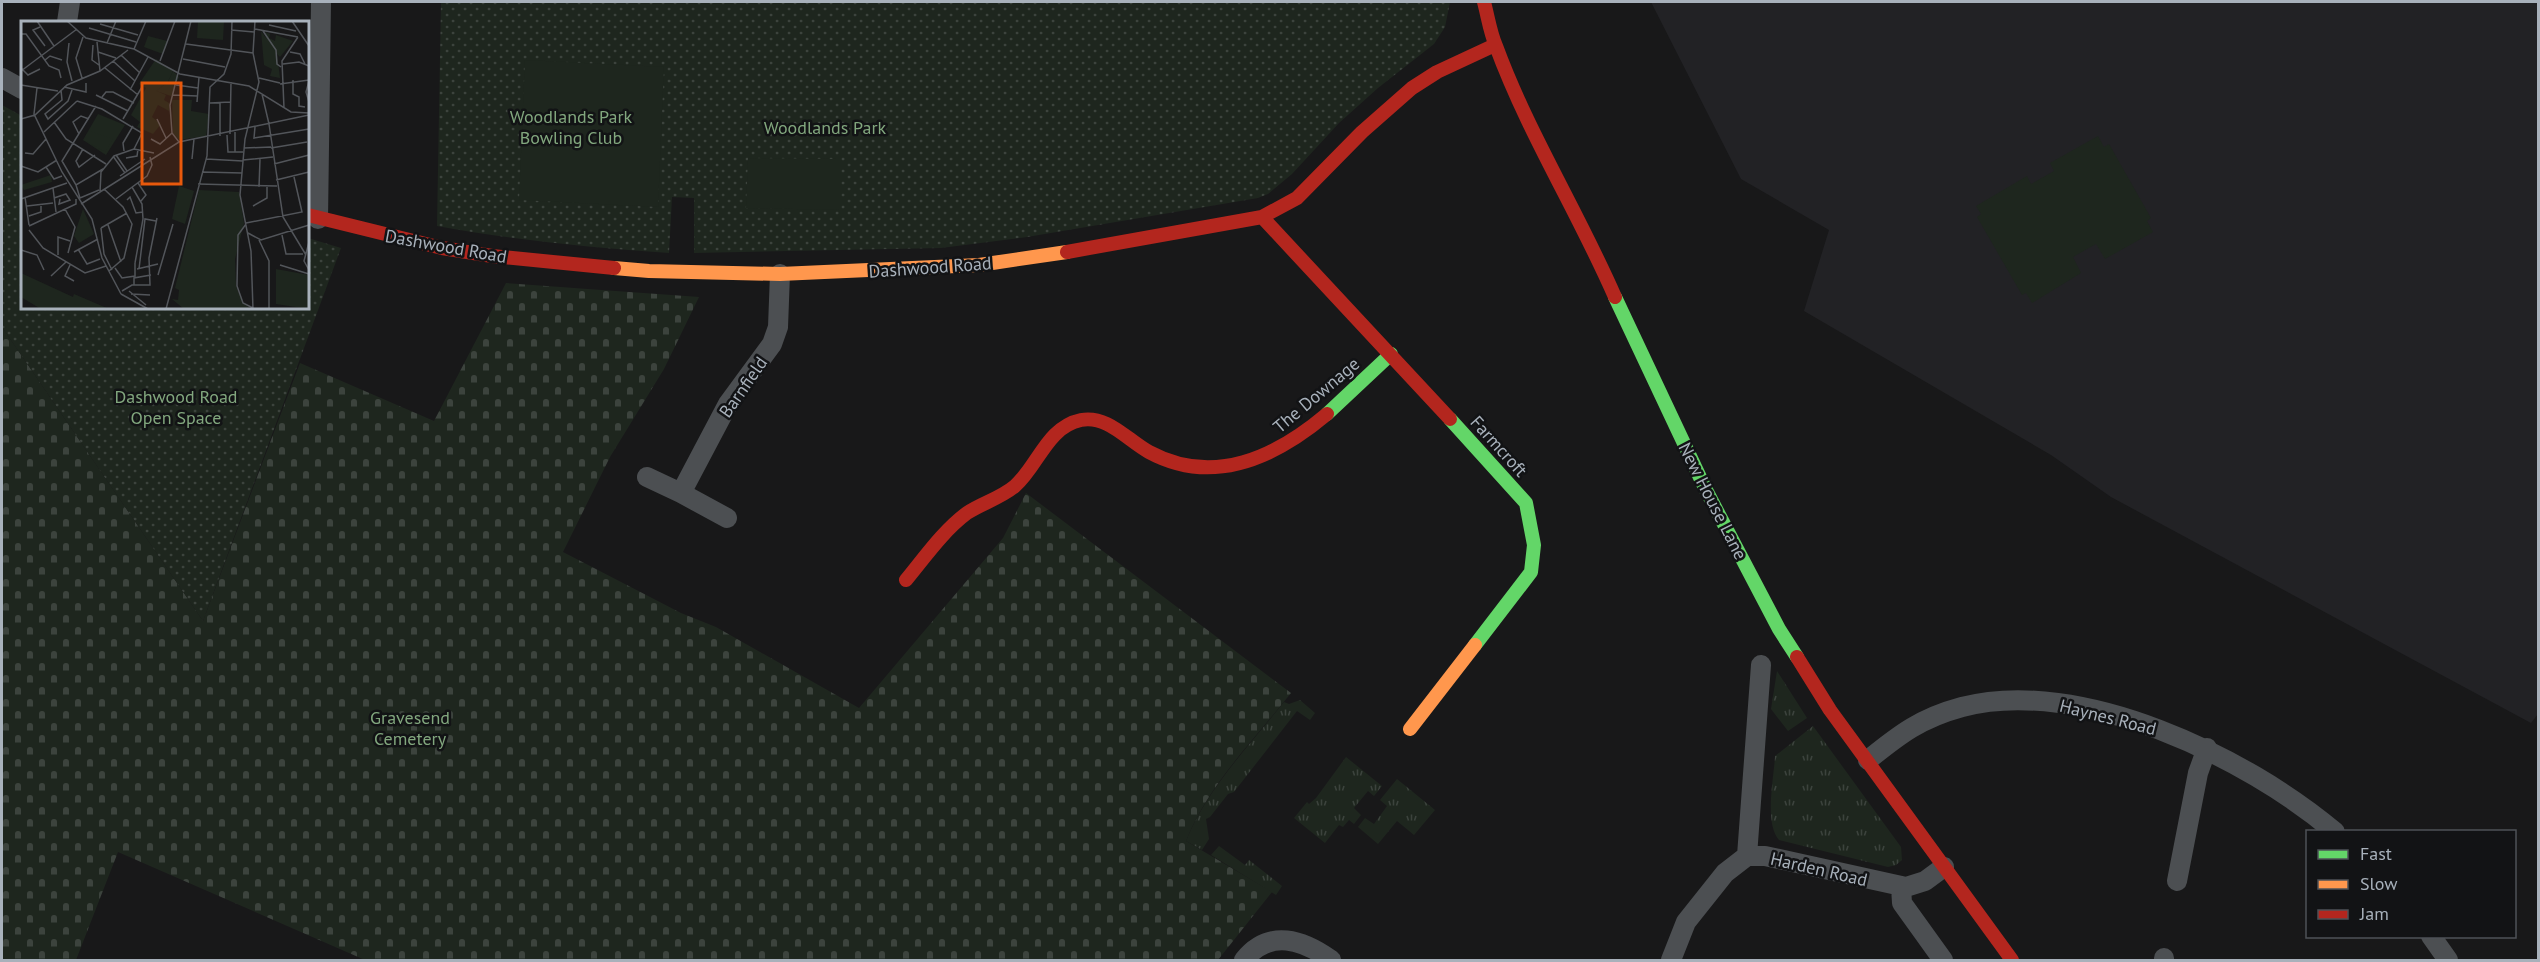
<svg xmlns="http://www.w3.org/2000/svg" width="2540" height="962" font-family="'PT Sans',sans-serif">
<defs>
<pattern id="grass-tufts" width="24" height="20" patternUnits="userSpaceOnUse" patternTransform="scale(1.5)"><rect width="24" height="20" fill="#1e261e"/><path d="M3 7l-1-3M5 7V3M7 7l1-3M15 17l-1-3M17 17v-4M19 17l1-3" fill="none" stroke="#3c433d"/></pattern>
<pattern id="cemetery-stones" width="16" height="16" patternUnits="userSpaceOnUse" patternTransform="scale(1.5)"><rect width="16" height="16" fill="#1e261e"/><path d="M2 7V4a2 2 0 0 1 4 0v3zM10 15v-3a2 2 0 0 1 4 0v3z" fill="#3c433d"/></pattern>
<pattern id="park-dots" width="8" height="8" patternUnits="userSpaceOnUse" patternTransform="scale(1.5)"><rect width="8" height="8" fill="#1e261e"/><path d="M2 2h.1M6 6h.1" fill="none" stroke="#3c433d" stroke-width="1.8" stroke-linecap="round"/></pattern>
</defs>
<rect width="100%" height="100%" fill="#181819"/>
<path fill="#222225" d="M 1651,2 L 2538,2 L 2538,714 L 2531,723 L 2111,497 L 2051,455 L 1804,311 L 1829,230 L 1741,179 Z"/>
<path fill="url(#grass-tufts)" d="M 1777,671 L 1807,718 L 1788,731 L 1771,709 Z
M 1300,700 L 1315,713 L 1310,720 L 1297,711 L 1234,792 L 1228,794 L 1210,817 L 1206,819 L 1209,839 L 1202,850 L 1186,841 C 1207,789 1249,746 1284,702 L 1289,704 Z
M 1813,726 L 1901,847 L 1902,860 L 1896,865 L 1888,867 L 1779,840 C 1764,823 1774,778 1775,756 Z
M 1346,757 L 1382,786 L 1374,796 L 1368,791 L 1354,808 L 1361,815 L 1354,824 L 1349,820 L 1343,827 L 1339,825 L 1325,843 L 1294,818 L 1307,802 L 1309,804 L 1316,798 Z
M 1397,779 L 1435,810 L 1414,835 L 1397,821 L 1378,844 L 1358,827 L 1365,818 L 1374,824 L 1387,806 L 1380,800 Z
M 1219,846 L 1245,865 L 1249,860 L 1282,886 L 1276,895 L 1211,855 Z"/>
<path fill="url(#cemetery-stones)" d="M 506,283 L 699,297 L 664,369 L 610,457 L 563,552 L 681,613 L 716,627 L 859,708 L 1003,538 L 1026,493 L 1291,693 C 1254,740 1208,785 1186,841 L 1272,892 L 1218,960 L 365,960 L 118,852 L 76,960 L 2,960 L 2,327 L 203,621 L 300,363 L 434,421 Z"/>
<path fill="url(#park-dots)" d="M 441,2 L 1450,2 L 1445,27 L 1434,44 L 1378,88 L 1339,123 L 1292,174 L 1268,194 L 1258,198 L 1027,237 L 941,248 L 694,253 L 694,198 L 672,197 L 669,253 C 591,248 514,240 437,226 Z
M 2,105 L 22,116 L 22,308 L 308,308 L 308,238 L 341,248 L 203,621 L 2,327 Z"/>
<path fill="#1e261e" d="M 525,60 L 664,67 L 658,207 L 519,200 Z
M 2098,136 L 2104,147 L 2109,144 L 2151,218 L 2147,221 L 2153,232 L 2105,259 L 2096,244 L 2073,257 L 2081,273 L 2032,303 L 2026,293 L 2022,295 L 1977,217 L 1981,214 L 1976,206 L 2027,176 L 2031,184 L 2054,171 L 2050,163 Z
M 748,158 L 839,159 L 839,210 L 746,208 Z"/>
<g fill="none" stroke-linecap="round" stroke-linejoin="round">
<path stroke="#4c4f52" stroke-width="20" d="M 67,22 L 70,2
M 2,78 L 22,89
M 318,219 L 321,2
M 647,477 L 681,493 L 728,404 L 772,344 L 778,327 L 780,274
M 681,493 L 727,518
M 1868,760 C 1900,734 1921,718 1962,707 C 2080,676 2246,757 2335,832
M 1747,856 L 1761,665
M 2177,881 L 2198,773 L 2207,748
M 1901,887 L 1902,903 L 1943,960
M 2431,936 L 2448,960
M 1244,960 C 1270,928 1303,940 1331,960
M 1671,960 L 1686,922 L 1725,873 L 1747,856 L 1765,856 L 1906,887 L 1925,881 L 1944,867
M 2164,960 L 2164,958"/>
<path stroke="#63d668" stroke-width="14" d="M 1615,297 L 1705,488 L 1779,629 L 1797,657
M 1327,414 L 1391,354
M 1450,419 L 1526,503 L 1534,545 L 1531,572 L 1475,645"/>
<path stroke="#ff974d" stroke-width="14" d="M 614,268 L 649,271 L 780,274 L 979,265 L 1067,252
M 1410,729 L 1475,645"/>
<path stroke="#b3261e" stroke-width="14" d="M 1484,2 C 1488,17 1490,32 1496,46 C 1528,133 1578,212 1615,297
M 308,215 L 442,248 L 492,256 L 614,268
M 1262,217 L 1450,419
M 1067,252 L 1262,217 L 1297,198 L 1362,132 L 1412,88 L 1437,72 L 1495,45
M 906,580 C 925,557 943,531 967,513 C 982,503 1001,498 1015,486 C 1038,466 1047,427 1081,420 C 1108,415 1127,440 1149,452 C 1214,487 1276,457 1327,414
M 1797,657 L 1830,710 L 2012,960"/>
</g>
<g text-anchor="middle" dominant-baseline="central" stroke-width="5" stroke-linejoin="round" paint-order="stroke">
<g font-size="18" fill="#82a77e" stroke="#121315">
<text x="571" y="116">Woodlands Park<tspan x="571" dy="21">Bowling Club</tspan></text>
<text x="825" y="127">Woodlands Park</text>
<text x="176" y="396">Dashwood Road<tspan x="176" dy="21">Open Space</tspan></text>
<text x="410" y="717">Gravesend<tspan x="410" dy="21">Cemetery</tspan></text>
</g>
<g font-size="18" fill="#a8b1bb" stroke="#121315">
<text transform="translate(446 246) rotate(10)">Dashwood Road</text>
<text transform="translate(930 267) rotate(-4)">Dashwood Road</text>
<text transform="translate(743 387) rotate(-55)">Barnfield</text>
<text transform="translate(1316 395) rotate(-40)">The Downage</text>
<text transform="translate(1499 446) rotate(48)">Farmcroft</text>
<text transform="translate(1713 501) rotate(63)">New House Lane</text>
<text transform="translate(2108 717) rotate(14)">Haynes Road</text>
<text transform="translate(1819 869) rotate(13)">Harden Road</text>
</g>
</g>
<g transform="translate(21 21)">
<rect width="288" height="288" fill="#181819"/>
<path d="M 178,169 L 218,171 L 223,202 L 214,238 L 215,265 L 222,282 L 230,288 L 163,288 L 151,278 L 157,279 L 158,269 L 154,267 Z" fill="#1e261e"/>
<path d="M 135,38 L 152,50 L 147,61 L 136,70 L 145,74 L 143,79 L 148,82 L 148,90 L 137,84 L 131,96 L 140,103 L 132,113 L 116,106 L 119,101 L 110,94 L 125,67 L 118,63 Z" fill="#1e261e"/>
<path d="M 240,10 L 245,17 L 244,11 L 249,13 L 248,17 L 254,20 L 255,14 L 272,20 L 259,36 L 256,33 L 259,57 L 249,55 L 251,48 L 243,44 ZM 127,15 L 146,20 L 142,33 L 123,26 ZM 152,50 L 158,56 L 150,75 L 135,70 L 147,61 ZM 151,79 L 171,79 L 170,90 L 188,93 L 185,115 L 158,119 L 152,112 ZM 77,93 L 104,104 L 85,134 L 62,119 ZM 62,188 L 73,213 L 58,222 L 53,215 ZM 255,248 L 288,254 L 288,288 L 255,283 Z" fill="#1e261e"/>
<path d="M 30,154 L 31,161 L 3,169 L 0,164 Z" fill="#1e261e"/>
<path d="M 177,0 L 203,1 L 202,19 L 176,17 ZM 68,110 L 92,118 L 84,131 L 63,119 ZM 158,165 L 173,170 L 164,203 L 151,198 ZM 0,252 L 52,276 L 53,273 L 88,288 L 20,288 L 0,276 Z" fill="#1e261e"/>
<path fill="none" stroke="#52555a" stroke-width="1.5" d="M 16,0 L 33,25M 46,0 L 65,17 L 113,28 L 159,53 L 228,65 L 270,91 L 288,92M 271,0 L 288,25M 79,3 L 117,14M 248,4 L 275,10M 19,6 L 12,9 L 24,25M 68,7 L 115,21M 234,8 L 277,16M 210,9 L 233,11M 242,10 L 255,29 L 256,43 L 260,46M 0,13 L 5,13 L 28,45 L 38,49 L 40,57M 76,21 L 79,50M 48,22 L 46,41 L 51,60M 86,22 L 95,0M 165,23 L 232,32M 72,24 L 71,39 L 78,44M 113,28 L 125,0M 77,31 L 95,37M 269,31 L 279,33 L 284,43M 100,34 L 119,52M 162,38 L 204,46M 24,39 L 29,35 L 41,39M 92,40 L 114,60M 139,40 L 154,0M 262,43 L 278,41 L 288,45M 0,47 L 7,54 L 19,48M 84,47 L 117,74M 0,50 L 56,8M 61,57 L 55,37 L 62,16M 238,57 L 259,62M 272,59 L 272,73 L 278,76 L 278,85 L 284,86M 288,60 L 285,71 L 288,81M 259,63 L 288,59M 0,64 L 37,70M 155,64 L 177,67M 43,66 L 65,71 L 65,62M 16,67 L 13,93 L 41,151 L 71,198 L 81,237 L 100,273M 40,69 L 41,79 L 24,93 L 27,98 L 47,80 L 51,69M 109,69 L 127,36M 241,73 L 248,103M 75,74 L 107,90M 151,74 L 177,75M 81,76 L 85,71 L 92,71 L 113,82M 56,80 L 81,88 L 121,112 L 113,128M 176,81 L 178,56M 189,82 L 209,81M 75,85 L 41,140 L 55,164 L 82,148M 263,87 L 261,40 L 277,16M 0,98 L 14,94 L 46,64 L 79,50 L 107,29M 102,98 L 121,66M 136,98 L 145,117M 33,101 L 45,118 L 85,143M 248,103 L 262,196 L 285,234M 234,106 L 233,117 L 288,108M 288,110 L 288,133M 23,111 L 56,80M 214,111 L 214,131M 58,113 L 52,101 L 60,95 L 68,98M 209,113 L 210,61M 206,114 L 207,131 L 222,131M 199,115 L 199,82M 130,118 L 139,123 L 151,112M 158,121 L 151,112 L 149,84 L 170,0M 223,127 L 250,126M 250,127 L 286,121M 62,128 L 55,140 L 58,146 L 74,134M 103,130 L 102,122 L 112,105M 4,132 L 12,133 L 25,118M 95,134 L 106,150M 92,135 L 104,152M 105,137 L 116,135 L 117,128M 171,138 L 173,118M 185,138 L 222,140M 222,139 L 252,136M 253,143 L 288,134M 0,145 L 17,151 L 36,139M 25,146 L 33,158 L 41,155M 181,151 L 221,152M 99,155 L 124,138M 255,159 L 288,151M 117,162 L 125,174 L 120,180M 177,163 L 256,165M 55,164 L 59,177 L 78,169M 111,166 L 121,183 L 122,198 L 114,242M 238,166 L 239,138M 32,167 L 35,191M 83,168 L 102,186 L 111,203 L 103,237 L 88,250M 79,171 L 80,151 L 93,135 L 113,128 L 133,132M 4,176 L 8,204M 33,177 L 45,173 L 49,179 L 38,183 L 39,178M 0,178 L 46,162M 95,178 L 126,155 L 131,144 L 129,136M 106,179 L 109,176 L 115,192 L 122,191M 60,183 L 158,121 L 288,94M 6,185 L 32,182M 232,185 L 246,177 L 246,166M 44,188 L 54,206 L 47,232M 8,195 L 20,191 L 20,185M 225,202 L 281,191 L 273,156M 225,203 L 217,214 L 216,265 L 222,282 L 232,287M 87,204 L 100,241M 8,205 L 55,183 L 55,178M 80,207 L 83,233 L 91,249M 80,207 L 106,192M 8,209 L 22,227 L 64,252 L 85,245M 227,212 L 240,219 L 288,204M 261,214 L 265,233 L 282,233M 238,219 L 248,240 L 248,288M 288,221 L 283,240 L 288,249M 57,228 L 66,243 L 79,238M 0,229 L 16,234 L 23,249M 53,231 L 77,218M 37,234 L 37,216 L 49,220M 49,244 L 44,255 L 53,260M 259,244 L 288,253M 94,247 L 101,257 L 114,255 L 114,242M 116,248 L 137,243M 118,248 L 124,198 L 135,200M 137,254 L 152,203M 30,255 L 45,241M 113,264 L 113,257 L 130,254M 101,270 L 111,264 L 129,264 L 128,237 L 136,197M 108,270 L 125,284M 100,273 L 127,288M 110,273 L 129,274M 145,288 L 186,135 L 189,66 L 203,53 L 210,33 L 211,0M 232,288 L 230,230 L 219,174 L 224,118 L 238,61 L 232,32 L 234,0"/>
<path fill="#e8590c" fill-opacity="0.15" stroke="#e8590c" stroke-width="3" d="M 121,62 L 160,62 L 160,163 L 121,163 Z"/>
<rect width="288" height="288" fill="none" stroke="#a8b1bb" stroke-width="3"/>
</g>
<rect width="2540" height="962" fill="none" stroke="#a8b1bb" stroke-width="6"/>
<rect x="2306" y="830" width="210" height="108" fill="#121315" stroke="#4e5257" stroke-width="1.5"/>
<rect x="2318" y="850" width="30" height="9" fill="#63d668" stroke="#4e5257" stroke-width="1.5"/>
<text x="2360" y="860" font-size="18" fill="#a8b1bb">Fast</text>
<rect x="2318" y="880" width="30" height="9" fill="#ff974d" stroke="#4e5257" stroke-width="1.5"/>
<text x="2360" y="890" font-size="18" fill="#a8b1bb">Slow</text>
<rect x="2318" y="910" width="30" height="9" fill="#b3261e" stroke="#4e5257" stroke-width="1.5"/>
<text x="2360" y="920" font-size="18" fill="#a8b1bb">Jam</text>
</svg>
